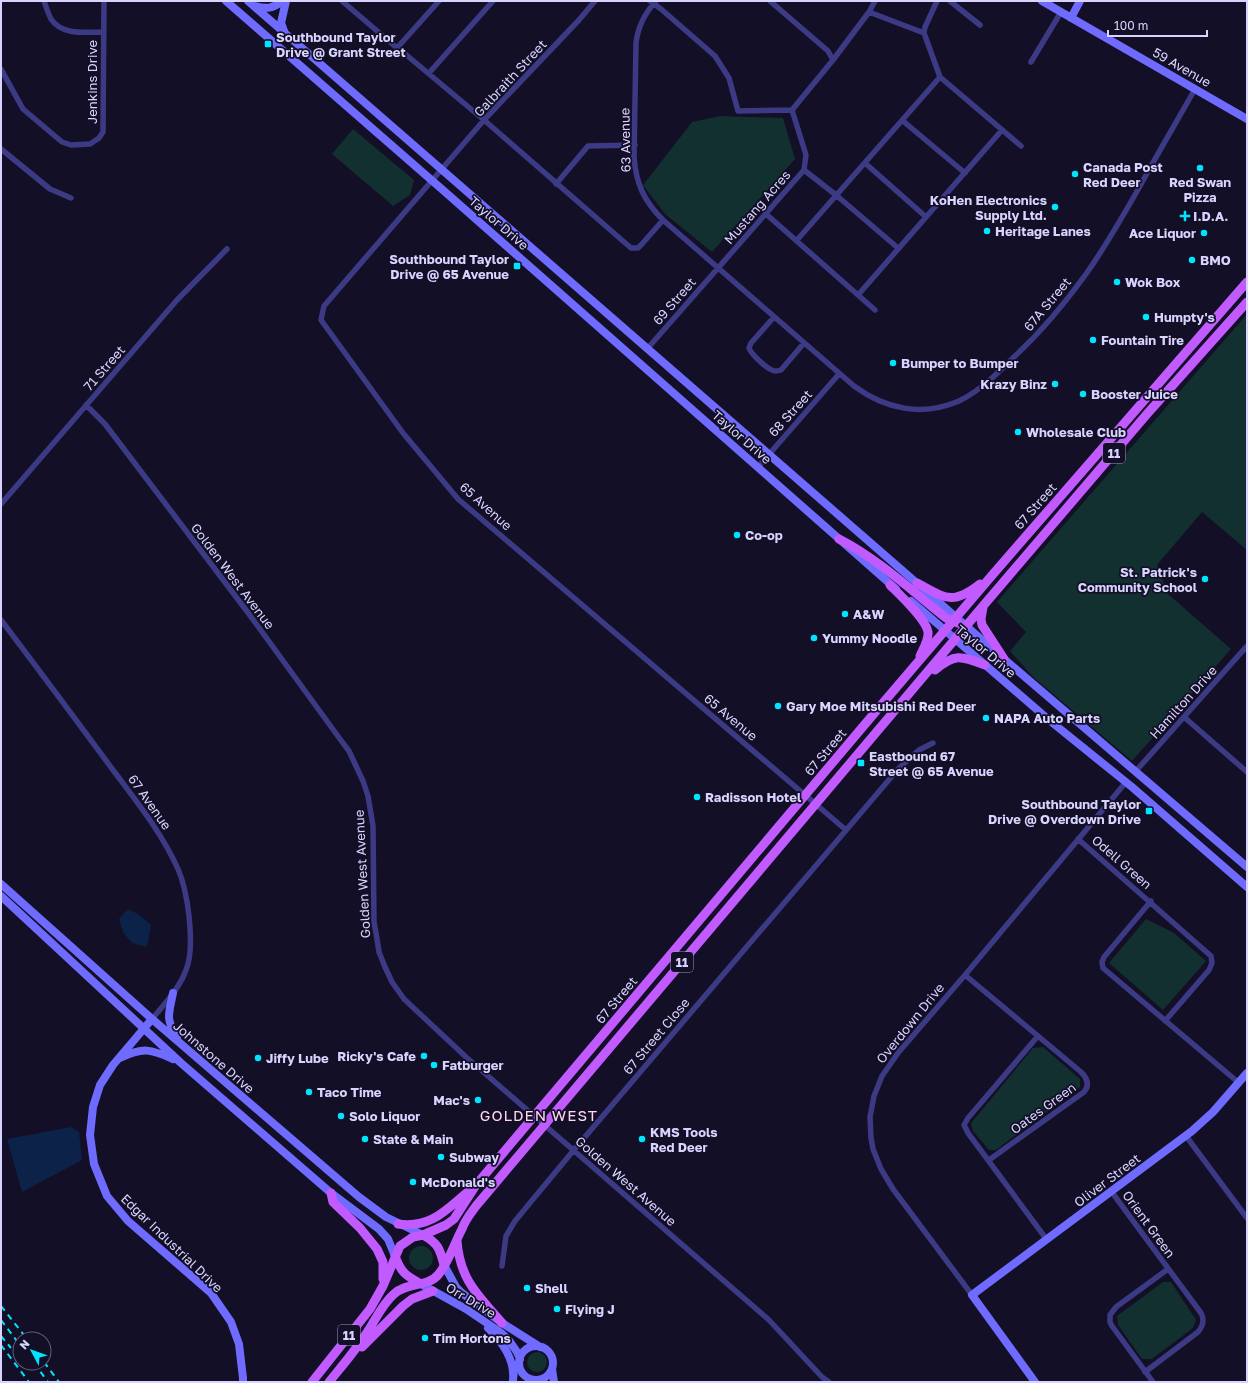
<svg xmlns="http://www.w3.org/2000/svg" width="1248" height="1383" font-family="'Golos Text',sans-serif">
<rect width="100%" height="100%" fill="#130f26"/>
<path fill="#12302f" d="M 720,116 L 783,118 L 795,159 L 712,252 L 665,214 L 643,185 L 692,122 Z
M 353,129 L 414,180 L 410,195 L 393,206 L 332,154 Z
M 1247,314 L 1247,550 L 1202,512 L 1157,565 L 1168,594 L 1231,649 L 1132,761 L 1032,676 L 1010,651 L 1026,632 L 997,602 Z
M 1146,919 L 1174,933 L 1206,961 L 1163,1010 L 1109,963 Z
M 1043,1047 L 1080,1079 L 1080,1087 L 996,1150 L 989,1150 L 973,1131 L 971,1123 L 1033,1048 Z
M409 1258a12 12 0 1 1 24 0a12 12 0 1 1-24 0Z
M 1163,1282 L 1171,1282 L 1196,1320 L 1193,1328 L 1152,1359 L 1142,1359 L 1118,1325 L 1117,1316 Z
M527 1362a10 10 0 1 1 20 0a10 10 0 1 1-20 0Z"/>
<path fill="#0c2248" d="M 128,909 L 138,914 L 151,925 L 147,947 L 132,943 L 123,932 L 119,919 Z
M 71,1127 L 79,1132 L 82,1160 L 22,1192 L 7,1139 Z"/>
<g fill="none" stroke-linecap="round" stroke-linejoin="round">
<path stroke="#3d3a85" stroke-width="5.5" d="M 44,1 C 46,7 48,13 51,19 C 62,36 87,32 104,32
M 342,1 L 397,48 L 439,1
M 595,1 L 579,20 L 484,120 L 324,306 L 321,320 L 403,433 L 458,499 L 846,830
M 650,1 L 661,9 L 715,56 L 729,78 L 738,111 L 792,110 L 833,60 L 869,12 L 875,1
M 656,1 C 645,13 638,26 636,43 L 634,157 C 636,184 644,201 663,220 L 854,386 C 885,409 922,417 959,401 C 980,391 999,372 1015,356 C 1042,331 1065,303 1086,274 C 1106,246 1123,216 1140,186 C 1158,153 1177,121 1195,89
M 770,1 L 828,51 L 833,60
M 937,1 L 925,27 L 924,33 L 940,77 L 1021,146
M 950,1 L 980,25
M 869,12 L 924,33
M 404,53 L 484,120 L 631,248 L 638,248 L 642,244 L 663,220
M 1031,62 L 1061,12
M 1,69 L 23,109 L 62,142 L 71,145 L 90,144 L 99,138 L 103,132 L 104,1
M 429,73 L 493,1
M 903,121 L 965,173
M 1,149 L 50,189 L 71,198
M 865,163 L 926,217
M 804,170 L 836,195 L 898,248
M 556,184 L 588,146 L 635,145
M 766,214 L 875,310
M 797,240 L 940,77
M 858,295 L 1002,130
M 774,317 L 751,343 L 749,348 C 751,354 766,368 772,370 C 775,372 778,371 781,370 L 804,343
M 647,349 L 804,170 L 806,155 L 792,110
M 86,405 L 105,424 L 249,614 L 340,739 L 349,751 L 363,781 L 368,796 L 373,826 L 374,922 L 377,939 L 379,952 L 385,967 L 392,982 L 404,999 L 466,1057 L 769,1320 L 822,1377 L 829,1382
M 758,467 L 839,374
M 1,504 L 177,300 L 227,249
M 1,620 C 39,670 76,720 113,770 C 137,802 162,833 178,869 C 188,892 194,940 188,964 C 182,986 166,1002 152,1019
M 1184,717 L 1247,772
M 1135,772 L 1246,647 L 1247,649
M 1078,839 L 1211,956 L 1212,963 L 1209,970 L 1165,1021
M 1151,901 L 1104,957 L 1102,962 L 1103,968 L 1239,1083
M 965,975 L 1081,1072 C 1087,1078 1090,1085 1084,1092 L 989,1160
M 1038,1036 L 968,1118 L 964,1125 L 968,1133 L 1047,1240
M 1186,1136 L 1247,1218
M 1111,1191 L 1201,1313 C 1205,1320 1203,1326 1198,1332 L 1145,1372
M 502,1266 L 506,1236 L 515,1221 L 573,1151 L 899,768 L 919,750 L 933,743
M 972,1295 L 893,1189 L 881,1169 L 873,1149 L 871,1138 L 870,1117 L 874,1096 L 882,1076 L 898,1053 L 965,975 L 1126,782
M 514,1378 L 520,1364
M 528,1382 L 533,1380
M 1153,1382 L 1112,1326 L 1110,1322 L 1110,1315 L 1116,1307 L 1168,1269"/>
<path stroke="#6f6bff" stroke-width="8" d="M 226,1 L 444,191 L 896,589
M 248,1 L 1004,659 L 1247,867
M 1042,1 L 1247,119
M 255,6 C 266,9 273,9 282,1
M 1071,18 L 1080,1
M 284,31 L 281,23 L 286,1
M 911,601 L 1049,720 L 1132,787 L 1247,887
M 1,884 L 152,1019 L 359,1197 L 386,1217 L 423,1235
M 1,896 L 181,1063 L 331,1193 L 379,1229 L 388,1239 L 395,1256
M 173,993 C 169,1013 165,1019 177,1037
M 152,1019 L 113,1065 L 100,1085 L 93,1107 L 90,1135 L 94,1164 L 107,1196 L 128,1221 L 211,1293 L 231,1322 L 239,1344 L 243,1378 L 243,1382
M 120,1058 C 143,1047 151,1049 173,1059
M 444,1265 L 456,1287 L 462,1293 L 502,1323 L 540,1347
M 419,1283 L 466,1309 L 500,1332 L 508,1339 L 517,1352 L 520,1359
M 488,1328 C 502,1342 515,1359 513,1380
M519 1363a17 17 0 1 1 34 0a17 17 0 1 1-34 0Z
M 552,1369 L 554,1382
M 1035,1382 L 972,1295 L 1192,1131 L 1213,1112 L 1247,1073"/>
<path stroke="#c25bff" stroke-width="9" d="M 839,539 C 878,559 912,591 946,618 L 958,623
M 917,583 C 945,598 952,606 980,584
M 890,585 C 900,595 926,619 928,632 C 929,640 923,649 920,656
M 983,607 L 981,619 L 982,625 L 1004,659
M 935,670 C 955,653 961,656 985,665
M 331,1193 L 333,1202 L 360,1228 L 377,1249 L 383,1262 L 383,1279
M 398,1224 C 431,1229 447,1209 470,1190
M 423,1235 C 438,1243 440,1249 444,1265
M 457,1241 C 460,1280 478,1295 502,1323
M 395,1256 C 401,1272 405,1275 419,1283
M 362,1347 L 403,1306 L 412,1299 L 433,1291
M 312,1382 L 370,1309 L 383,1286 L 400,1246 L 413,1237 L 423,1235 L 446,1225 L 454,1219 L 476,1185 L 877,710 L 994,573 L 1247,282
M 329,1382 C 342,1366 355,1351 366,1334 C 375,1321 382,1304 394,1294 C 406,1282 428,1287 438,1275 C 449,1262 454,1244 462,1229 C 465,1220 471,1213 476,1206 L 983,606 L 1147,414 L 1247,302"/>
<path stroke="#00e5ff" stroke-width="2" stroke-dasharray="6 5" stroke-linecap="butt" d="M 1,1306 L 27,1339
M 1,1320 L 20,1345
M 1,1336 L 11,1348
M 1,1345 L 29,1382
M 44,1362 L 59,1382
M 34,1363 L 48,1382"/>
</g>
<g fill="#00e5ff" stroke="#130f26" stroke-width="1.5">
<rect x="264" y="40" width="8" height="8" rx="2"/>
<circle cx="1200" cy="168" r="4"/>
<circle cx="1075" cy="174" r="4"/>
<circle cx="1055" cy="207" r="4"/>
<path d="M1183 210h4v4h4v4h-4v4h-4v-4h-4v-4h4z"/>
<circle cx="987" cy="231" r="4"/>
<circle cx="1204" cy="233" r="4"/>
<circle cx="1192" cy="260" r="4"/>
<rect x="513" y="262" width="8" height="8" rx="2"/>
<circle cx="1117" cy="282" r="4"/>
<circle cx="1146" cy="317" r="4"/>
<circle cx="1093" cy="340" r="4"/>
<circle cx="893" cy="363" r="4"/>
<circle cx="1055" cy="384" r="4"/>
<circle cx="1083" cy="394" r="4"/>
<circle cx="1018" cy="432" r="4"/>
<circle cx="737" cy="535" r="4"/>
<circle cx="1205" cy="579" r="4"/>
<circle cx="845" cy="614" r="4"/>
<circle cx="814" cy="638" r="4"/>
<circle cx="778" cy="706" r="4"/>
<circle cx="986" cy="718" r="4"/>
<rect x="857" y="759" width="8" height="8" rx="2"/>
<circle cx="697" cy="797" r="4"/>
<rect x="1145" y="807" width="8" height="8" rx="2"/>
<circle cx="424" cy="1056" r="4"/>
<circle cx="258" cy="1058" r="4"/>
<circle cx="434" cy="1065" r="4"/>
<circle cx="309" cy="1092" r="4"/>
<circle cx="478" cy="1100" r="4"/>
<circle cx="341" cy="1116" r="4"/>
<circle cx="365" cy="1139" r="4"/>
<circle cx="642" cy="1139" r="4"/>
<circle cx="441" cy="1157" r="4"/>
<circle cx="413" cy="1182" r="4"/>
<circle cx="527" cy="1288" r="4"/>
<circle cx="557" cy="1309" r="4"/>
<circle cx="425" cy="1338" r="4"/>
</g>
<g text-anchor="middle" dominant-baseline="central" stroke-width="3.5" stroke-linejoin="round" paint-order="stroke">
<g fill="#130f26" stroke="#9e99be" stroke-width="1">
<rect x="1103" y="443" width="22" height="20" rx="3"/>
<rect x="671" y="952" width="22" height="20" rx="3"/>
<rect x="338" y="1325" width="22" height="20" rx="3"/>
</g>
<g font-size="12" font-weight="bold" fill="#d9d4ff">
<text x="1114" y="453">11</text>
<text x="682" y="962">11</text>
<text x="349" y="1335">11</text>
</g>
<g font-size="13" font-weight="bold" fill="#d9d4ff" stroke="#130f26" text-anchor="start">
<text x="276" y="37">Southbound Taylor<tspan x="276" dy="15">Drive @ Grant Street</tspan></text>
<text x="1083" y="167">Canada Post<tspan x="1083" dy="15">Red Deer</tspan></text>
<text x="1200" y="182" text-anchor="middle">Red Swan<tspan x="1200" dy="15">Pizza</tspan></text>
<text x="1047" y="200" text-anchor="end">KoHen Electronics<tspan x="1047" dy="15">Supply Ltd.</tspan></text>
<text x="1193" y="216">I.D.A.</text>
<text x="995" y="231">Heritage Lanes</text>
<text x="1196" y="233" text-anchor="end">Ace Liquor</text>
<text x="509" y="259" text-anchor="end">Southbound Taylor<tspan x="509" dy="15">Drive @ 65 Avenue</tspan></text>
<text x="1200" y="260">BMO</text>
<text x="1125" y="282">Wok Box</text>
<text x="1154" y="317">Humpty's</text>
<text x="1101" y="340">Fountain Tire</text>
<text x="901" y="363">Bumper to Bumper</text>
<text x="1047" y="384" text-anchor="end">Krazy Binz</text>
<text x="1091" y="394">Booster Juice</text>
<text x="1026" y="432">Wholesale Club</text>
<text x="745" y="535">Co-op</text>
<text x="1197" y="572" text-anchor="end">St. Patrick's<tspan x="1197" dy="15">Community School</tspan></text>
<text x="853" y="614">A&amp;W</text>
<text x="822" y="638">Yummy Noodle</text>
<text x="786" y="706">Gary Moe Mitsubishi Red Deer</text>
<text x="994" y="718">NAPA Auto Parts</text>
<text x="869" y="756">Eastbound 67<tspan x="869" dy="15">Street @ 65 Avenue</tspan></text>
<text x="705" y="797">Radisson Hotel</text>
<text x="1141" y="804" text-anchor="end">Southbound Taylor<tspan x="1141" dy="15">Drive @ Overdown Drive</tspan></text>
<text x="416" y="1056" text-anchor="end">Ricky's Cafe</text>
<text x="266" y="1058">Jiffy Lube</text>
<text x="442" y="1065">Fatburger</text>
<text x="317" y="1092">Taco Time</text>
<text x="470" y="1100" text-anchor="end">Mac's</text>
<text x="349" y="1116">Solo Liquor</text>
<text x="650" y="1132">KMS Tools<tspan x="650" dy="15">Red Deer</tspan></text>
<text x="373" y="1139">State &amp; Main</text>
<text x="449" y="1157">Subway</text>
<text x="421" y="1182">McDonald's</text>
<text x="535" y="1288">Shell</text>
<text x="565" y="1309">Flying J</text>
<text x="433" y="1338">Tim Hortons</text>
</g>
<g font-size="13" fill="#d9d4ff" stroke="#130f26">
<text transform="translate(1182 67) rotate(30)">59 Avenue</text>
<text transform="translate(510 78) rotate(-47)">Galbraith Street</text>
<text transform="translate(92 82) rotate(-90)">Jenkins Drive</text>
<text transform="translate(625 140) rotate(-91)">63 Avenue</text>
<text transform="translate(757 207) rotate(-49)">Mustang Acres</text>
<text transform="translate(499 223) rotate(41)">Taylor Drive</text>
<text transform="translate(674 301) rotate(-49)">69 Street</text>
<text transform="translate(1047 304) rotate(-50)">67A Street</text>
<text transform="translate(104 368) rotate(-49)">71 Street</text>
<text transform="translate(790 413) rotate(-48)">68 Street</text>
<text transform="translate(742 437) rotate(41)">Taylor Drive</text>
<text transform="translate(486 506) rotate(42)">65 Avenue</text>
<text transform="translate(1035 506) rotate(-49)">67 Street</text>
<text transform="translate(233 576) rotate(53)">Golden West Avenue</text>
<text transform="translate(986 651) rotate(40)">Taylor Drive</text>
<text transform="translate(1183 702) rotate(-48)">Hamilton Drive</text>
<text transform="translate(731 717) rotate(40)">65 Avenue</text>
<text transform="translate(825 752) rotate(-50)">67 Street</text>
<text transform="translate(150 802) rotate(55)">67 Avenue</text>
<text transform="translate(1122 862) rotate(41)">Odell Green</text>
<text transform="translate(362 874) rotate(-93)">Golden West Avenue</text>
<text transform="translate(616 1000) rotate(-50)">67 Street</text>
<text transform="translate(910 1023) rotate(-51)">Overdown Drive</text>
<text transform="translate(656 1036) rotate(-50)">67 Street Close</text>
<text transform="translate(214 1057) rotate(41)">Johnstone Drive</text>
<text transform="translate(1043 1108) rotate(-36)">Oates Green</text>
<text transform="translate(1107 1180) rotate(-37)">Oliver Street</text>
<text transform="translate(626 1181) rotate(41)">Golden West Avenue</text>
<text transform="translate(1149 1224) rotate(54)">Orient Green</text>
<text transform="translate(172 1243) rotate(44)">Edgar Industrial Drive</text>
<text transform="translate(471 1300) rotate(31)">Orr Drive</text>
</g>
<g font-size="15" letter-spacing="1" fill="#ffd6f0" stroke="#130f26">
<text x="539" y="1115">GOLDEN WEST</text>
</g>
</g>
<rect width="1248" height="1383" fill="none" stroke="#d9d4ff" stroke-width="4"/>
<g transform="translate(32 1351) rotate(311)"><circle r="19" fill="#130f26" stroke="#625e7d"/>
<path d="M0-3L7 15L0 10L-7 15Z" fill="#00e5ff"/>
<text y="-6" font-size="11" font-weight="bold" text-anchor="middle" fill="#d9d4ff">N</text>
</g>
<path d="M1108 30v6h99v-6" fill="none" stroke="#d9d4ff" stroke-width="2"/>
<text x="1114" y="30" font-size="12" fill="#d9d4ff" stroke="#130f26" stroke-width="3" paint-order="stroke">100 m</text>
</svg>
